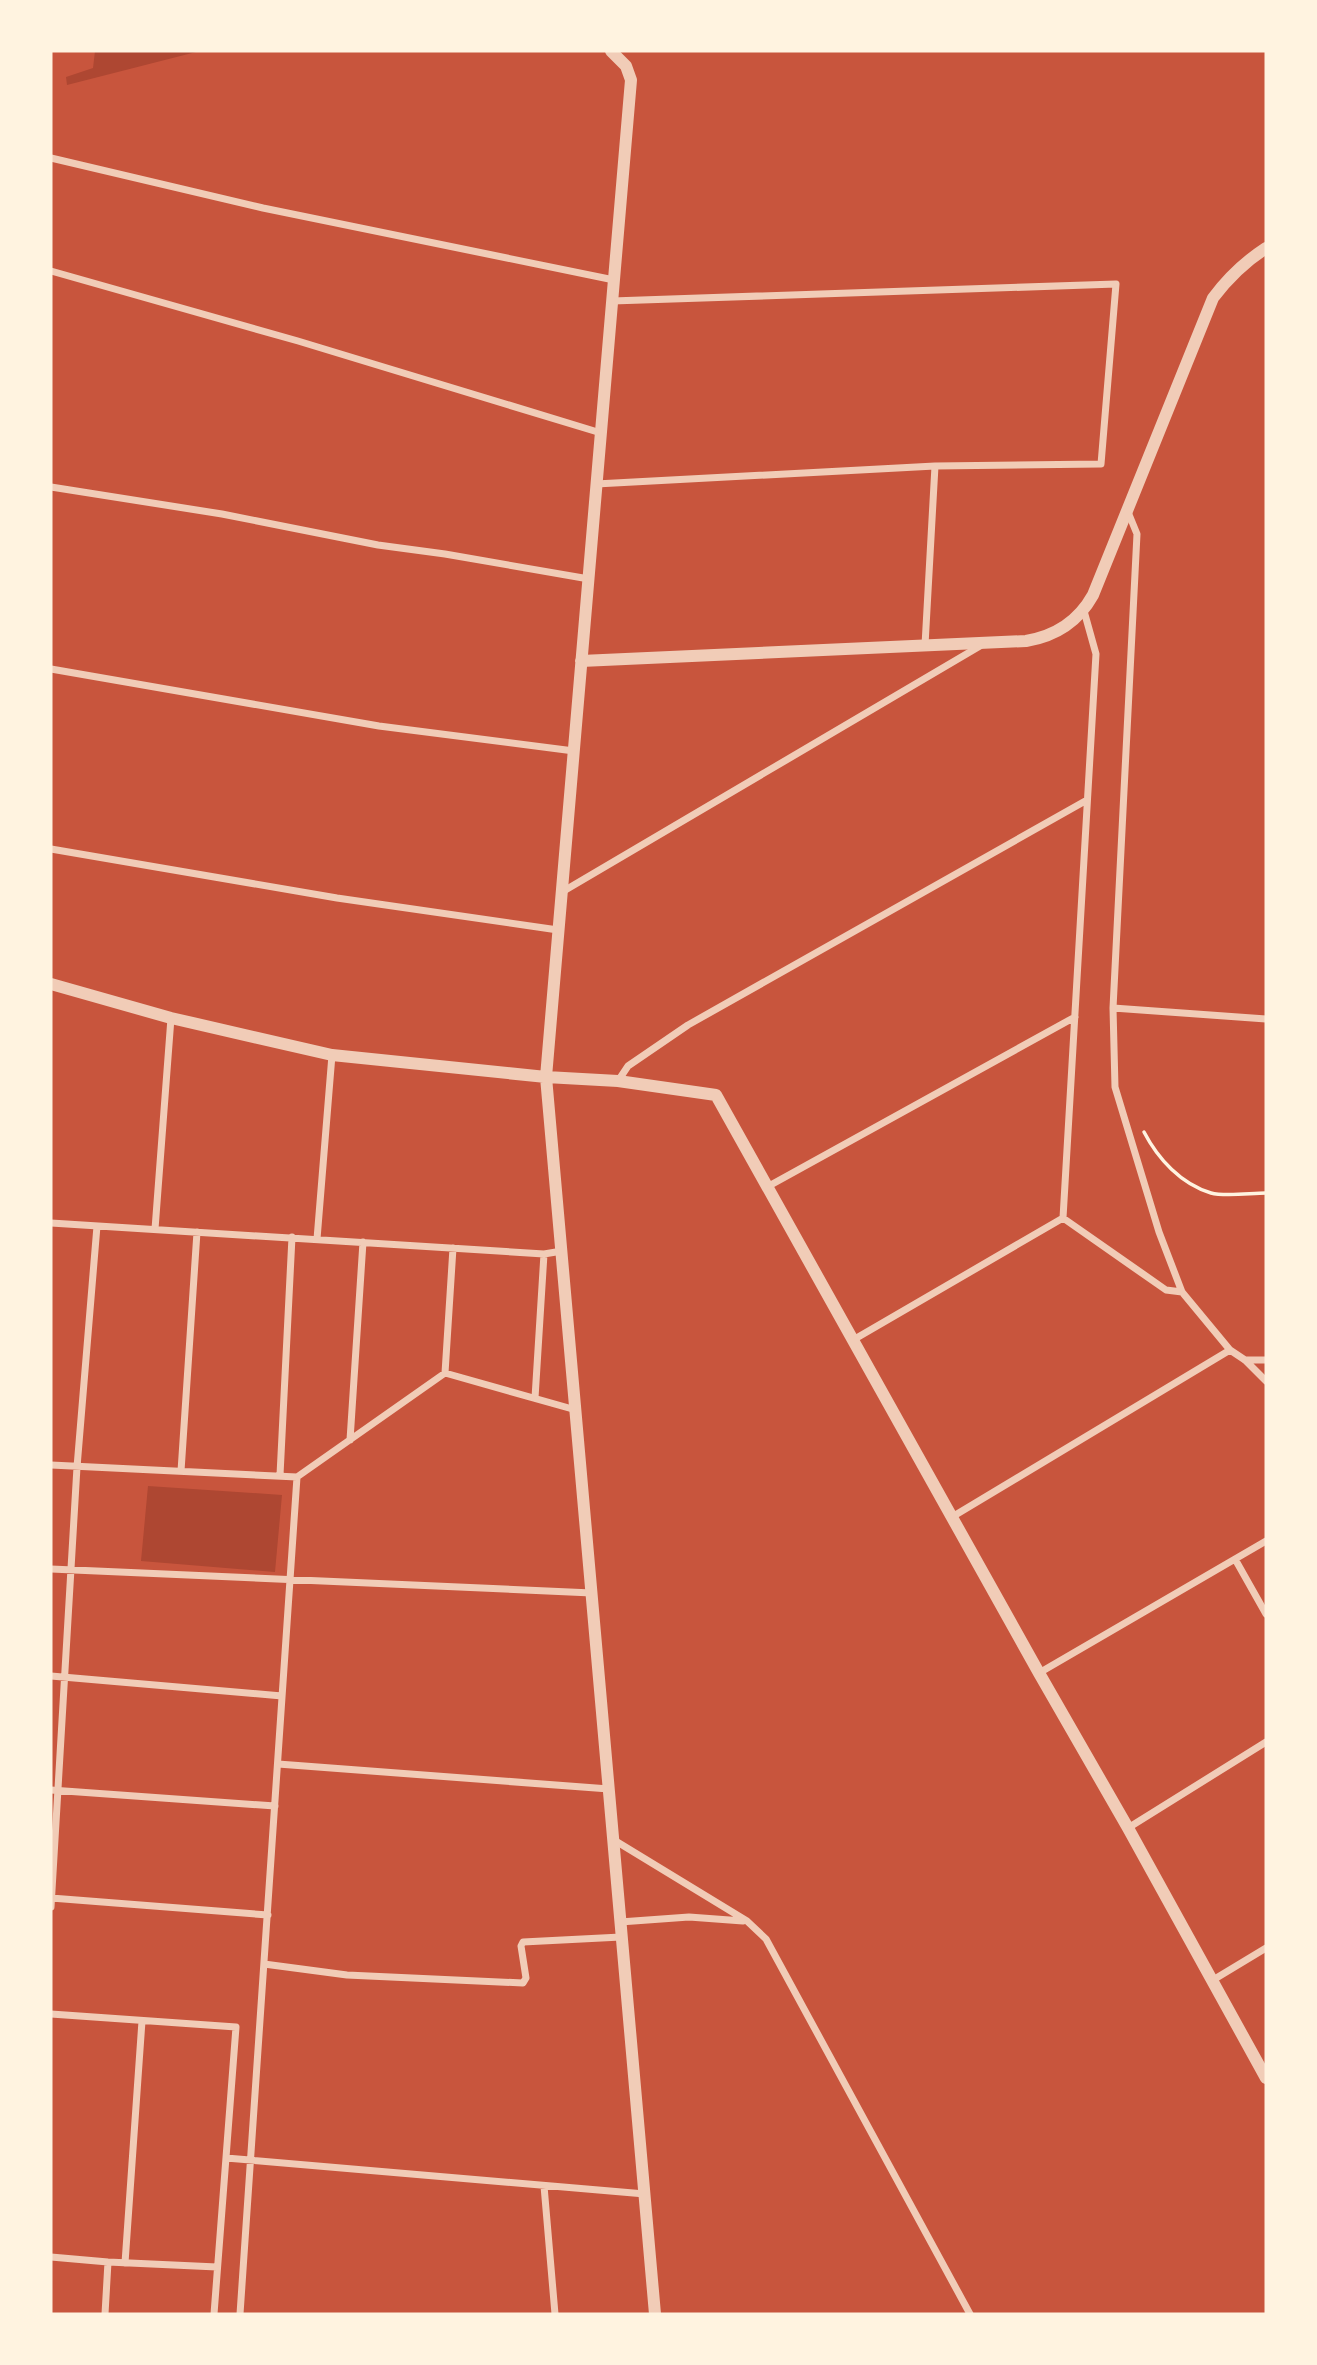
<svg xmlns="http://www.w3.org/2000/svg" width="1317" height="2365" font-family="Signika,sans-serif">
<rect width="100%" height="100%" fill="#c8553d"/>
<path fill="#ae4732" d="M 95,51 L 200,51 L 67,85 L 66,77 L 93,68 Z
M 148,1486 L 282,1495 L 275,1572 L 141,1561 Z"/>
<g fill="none" stroke-linecap="round" stroke-linejoin="round">
<path stroke="#fff3e0" stroke-width="3.5" d="M 1144,1132 C 1158,1159 1181,1184 1211,1193 C 1225,1197 1251,1193 1266,1193"/>
<path stroke="#f1ccb7" stroke-width="7" d="M 51,158 L 263,208 L 614,280
M 51,271 L 298,341 L 601,433
M 596,484 L 935,466 L 1101,464 L 1116,284 L 612,301
M 51,487 L 222,514 L 378,545 L 445,554 L 589,579
M 1128,512 L 1137,534 L 1113,1008 L 1115,1087 L 1159,1232 L 1182,1292 L 1230,1350 L 1245,1360 L 1266,1381
M 925,645 L 935,466
M 51,669 L 379,726 L 574,751
M 51,849 L 337,898 L 558,930
M 562,892 L 980,646
M 1113,1008 L 1266,1019
M 618,1081 L 628,1066 L 688,1025 L 1087,800
M 767,1187 L 1075,1017
M 1063,1218 L 1096,654 L 1084,611
M 51,1223 L 544,1254 L 562,1251
M 155,1229 L 171,1018
M 317,1239 L 332,1055
M 853,1340 L 1063,1218 L 1166,1290 L 1182,1292
M 1245,1360 L 1266,1360
M 445,1373 L 453,1248
M 535,1398 L 544,1254
M 350,1440 L 363,1242
M 51,1465 L 297,1477 L 445,1373 L 576,1410
M 181,1471 L 197,1232
M 280,1475 L 292,1237
M 952,1517 L 1230,1350
M 1235,1559 L 1266,1614
M 51,1569 L 592,1593
M 1039,1673 L 1266,1541
M 51,1676 L 282,1696
M 278,1764 L 609,1789
M 51,1790 L 275,1806
M 1128,1828 L 1266,1742
M 614,1840 L 747,1921 L 766,1939 L 970,2314
M 51,1898 L 268,1915
M 51,1907 L 77,1467 L 97,1226
M 620,1922 L 689,1917 L 743,1921
M 264,1964 L 347,1975 L 523,1983 L 526,1978 L 521,1946 L 523,1942 L 621,1937
M 1213,1980 L 1266,1948
M 51,2014 L 236,2027 L 214,2314
M 226,2158 L 645,2194
M 544,2186 L 555,2314
M 51,2257 L 108,2262 L 217,2267
M 125,2263 L 142,2021
M 105,2314 L 108,2262
M 240,2314 L 297,1477"/>
<path stroke="#f1ccb7" stroke-width="12" d="M 611,51 L 626,66 L 631,80 L 546,1077 L 655,2314
M 581,661 L 1026,641 C 1056,636 1078,622 1093,595 L 1213,298 C 1228,278 1246,261 1266,248
M 51,984 L 171,1018 L 332,1055 L 546,1077 L 618,1081 L 716,1095 L 1039,1673 L 1128,1828 L 1266,2078"/>
</g>
<rect width="1317" height="2365" fill="none" stroke="#fff3e0" stroke-width="105"/>
</svg>
